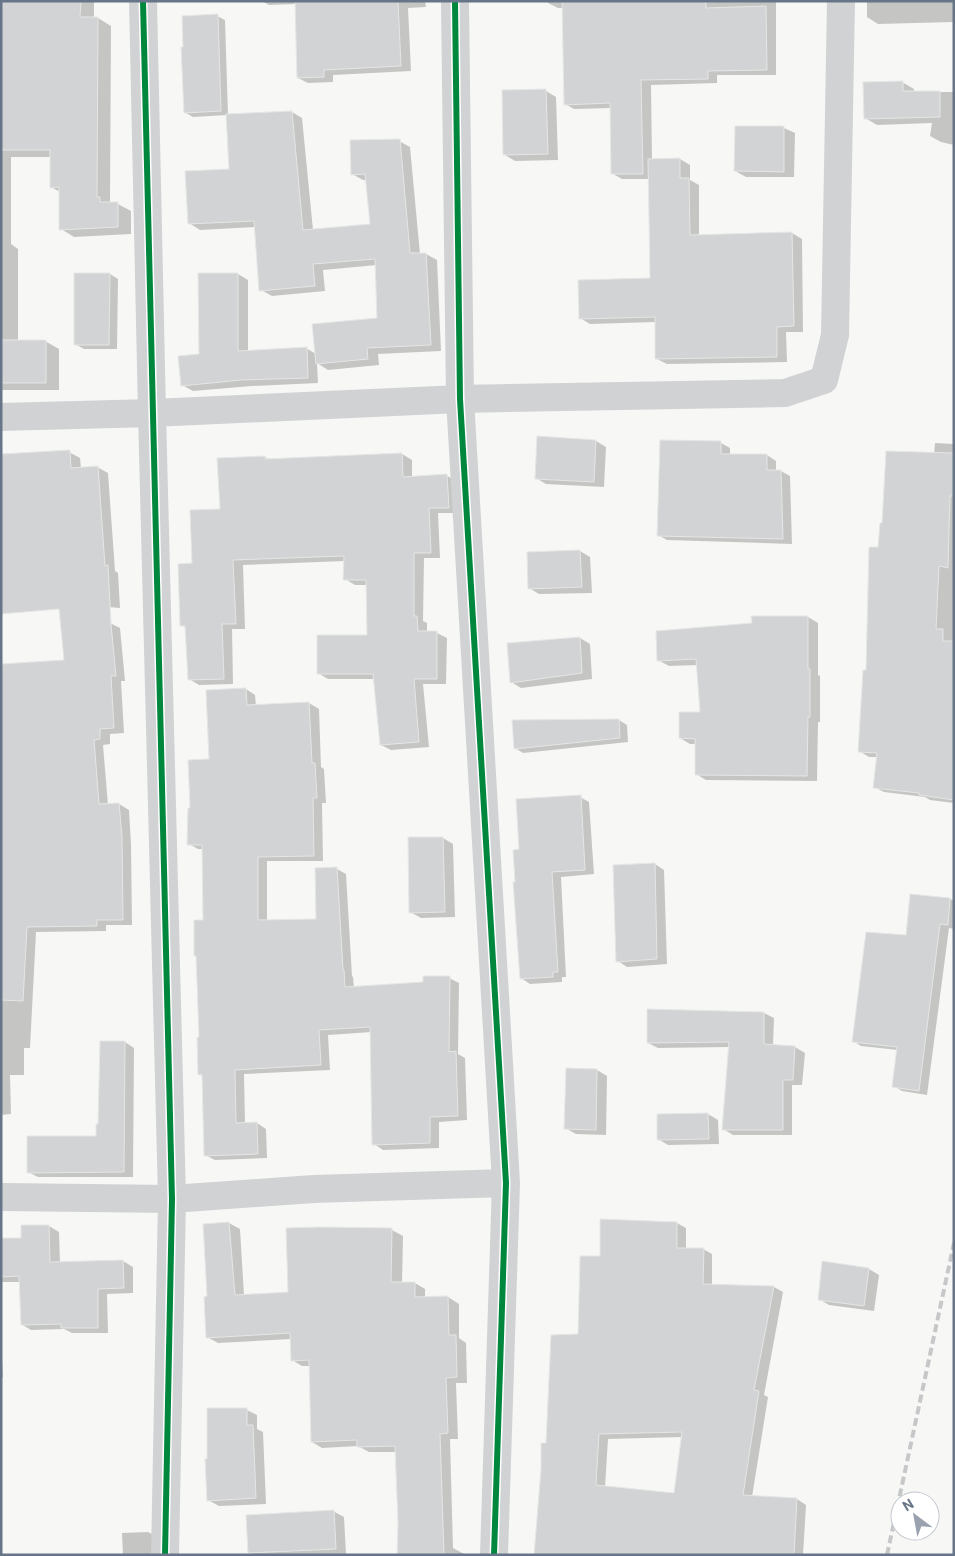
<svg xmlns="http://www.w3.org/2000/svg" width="955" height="1556" font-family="Roboto,sans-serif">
<rect width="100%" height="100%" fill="#f7f7f6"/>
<path fill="#0003" fill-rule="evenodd" d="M 1,1 L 94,1 L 94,18 L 98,18 L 111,26 L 110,204 L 118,204 L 131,211 L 131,234 L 74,237 L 61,229 L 60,192 L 51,187 L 52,157 L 11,157 L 11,244 L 18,249 L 18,342 L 45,341 L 59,349 L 59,390 L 1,390 Z
M 262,1 L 425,1 L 426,7 L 408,8 L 411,71 L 333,75 L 333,82 L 308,83 L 298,78 L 296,4 L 269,5 Z
M 548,1 L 776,1 L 776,75 L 717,75 L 717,83 L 651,85 L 652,160 L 680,159 L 690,165 L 690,180 L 699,185 L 699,236 L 792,233 L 802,239 L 803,332 L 786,332 L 787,362 L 667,364 L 657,359 L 656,322 L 590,324 L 580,318 L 651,279 L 649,179 L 622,179 L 613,174 L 612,108 L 574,109 L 565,104 L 564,8 L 558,8 L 548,3 Z
M 867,1 L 954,1 L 954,22 L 878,24 L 867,17 Z
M 217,16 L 225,20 L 228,115 L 292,112 L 302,118 L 313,230 L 371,226 L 367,180 L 363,180 L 352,174 L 399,141 L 410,147 L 420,254 L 426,254 L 437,260 L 441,351 L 378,354 L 379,365 L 328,370 L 317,363 L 318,383 L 252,386 L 193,391 L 182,385 L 200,356 L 238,274 L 248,280 L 248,351 L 306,348 L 316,354 L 379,320 L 377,265 L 323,270 L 325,291 L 272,296 L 261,290 L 255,227 L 200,230 L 189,223 L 230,170 L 227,115 L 193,117 L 186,113 Z
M 902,82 L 914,89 L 914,92 L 954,92 L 954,145 L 941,142 L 930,136 L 932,123 L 877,125 L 865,118 Z
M 546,91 L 556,97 L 558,160 L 515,161 L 505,155 Z
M 736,127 L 784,128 L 795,133 L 794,177 L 746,177 L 735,171 Z
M 110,274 L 118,279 L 117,349 L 84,349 L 75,344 Z
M 596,441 L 606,447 L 604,487 L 546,484 L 536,478 Z
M 721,443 L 730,448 L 730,455 L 767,455 L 776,461 L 776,471 L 781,471 L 790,476 L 792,544 L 667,540 L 658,535 Z
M 935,443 L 954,444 L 954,803 L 930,800 L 925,797 L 884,792 L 874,787 L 878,757 L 869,757 L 859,751 L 879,548 L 883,524 L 934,454 Z
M 69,452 L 80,458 L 81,468 L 97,467 L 108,473 L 115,571 L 118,573 L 120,608 L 1,598 Z
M 402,454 L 412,460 L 412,478 L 447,476 L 457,481 L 458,513 L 438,513 L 440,558 L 424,558 L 423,621 L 427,623 L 427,632 L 437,633 L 447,638 L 446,684 L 423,684 L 429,747 L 391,750 L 381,745 L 375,679 L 328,679 L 318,673 L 368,637 L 367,585 L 355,585 L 345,579 L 345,561 L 243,565 L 245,629 L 232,629 L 233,684 L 199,685 L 189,679 L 187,628 L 182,625 L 193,564 L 221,511 L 265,457 L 270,460 Z
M 580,551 L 590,557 L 592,593 L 539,594 L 529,588 L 528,553 Z
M 808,617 L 818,623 L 818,675 L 820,676 L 820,722 L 818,722 L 817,781 L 706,780 L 696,774 L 697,744 L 690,744 L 680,738 L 701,714 L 698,665 L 669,666 L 658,660 L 753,624 Z
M 110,623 L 120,628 L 125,681 L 121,681 L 124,733 L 110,734 L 110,744 L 103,745 L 108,805 L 119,804 L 129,810 L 131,844 L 132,925 L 106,925 L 106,931 L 36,932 L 30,1048 L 24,1048 L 24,1075 L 10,1075 L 11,1114 L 1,1115 L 1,665 L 66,661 Z
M 580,638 L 590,644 L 592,679 L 521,688 L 511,682 Z
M 246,689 L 255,695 L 256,706 L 309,703 L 319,709 L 321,767 L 324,769 L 326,803 L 322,803 L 323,861 L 267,861 L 267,921 L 317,920 L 337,869 L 346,874 L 352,976 L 353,977 L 354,988 L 424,983 L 449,978 L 459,983 L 458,1054 L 465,1058 L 467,1120 L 439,1122 L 439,1148 L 383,1150 L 374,1144 L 372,1032 L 328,1035 L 330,1070 L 244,1074 L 245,1124 L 257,1123 L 266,1129 L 267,1158 L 215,1160 L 205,1155 L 204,1077 L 199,1074 L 204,922 L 204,849 L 198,849 L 189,844 L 192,809 L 211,760 Z
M 619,720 L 627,725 L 628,742 L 523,753 L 515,748 Z
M 580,797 L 589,802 L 594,874 L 561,877 L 566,977 L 562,977 L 562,982 L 530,984 L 521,978 L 517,884 L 520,850 Z
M 443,838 L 453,844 L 455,917 L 421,918 L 410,912 Z
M 655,864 L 664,870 L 667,964 L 627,967 L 618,961 Z
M 950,899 L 954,901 L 954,929 L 949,928 L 927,1095 L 902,1091 L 894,1086 L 898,1050 L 861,1046 L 853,1041 L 907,936 Z
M 764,1013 L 774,1018 L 773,1046 L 795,1047 L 805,1053 L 802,1085 L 792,1085 L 792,1135 L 733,1135 L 723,1129 L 730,1047 L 658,1048 L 648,1043 Z
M 125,1042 L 134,1048 L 133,1177 L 38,1177 L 28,1172 L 97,1137 Z
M 597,1070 L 607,1076 L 606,1135 L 576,1134 L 565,1128 Z
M 708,1114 L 718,1120 L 719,1144 L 668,1145 L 658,1139 Z
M 229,1223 L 240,1229 L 244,1295 L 289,1293 L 287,1230 L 392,1230 L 403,1236 L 402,1284 L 415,1283 L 425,1289 L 425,1298 L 448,1297 L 459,1304 L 459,1338 L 466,1343 L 467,1383 L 456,1383 L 458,1439 L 450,1439 L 453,1548 L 466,1555 L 399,1555 L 397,1452 L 369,1452 L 358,1446 L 322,1448 L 312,1442 L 310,1366 L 302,1366 L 292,1360 L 291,1339 L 218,1343 L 207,1337 L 209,1298 L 205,1225 Z
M 677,1223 L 686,1228 L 686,1249 L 703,1249 L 712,1254 L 712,1285 L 774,1287 L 783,1292 L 764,1395 L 768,1397 L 752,1497 L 797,1499 L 806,1505 L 803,1555 L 536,1555 L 547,1445 L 601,1258 ZM 682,1437 L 675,1494 L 605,1487 L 608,1439 Z
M 49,1226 L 59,1232 L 60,1263 L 123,1261 L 133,1267 L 133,1293 L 107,1294 L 108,1333 L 72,1333 L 64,1329 L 31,1330 L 21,1324 L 20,1282 L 1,1282 L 1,1240 L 22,1239 Z
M 823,1262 L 869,1269 L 879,1275 L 874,1311 L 829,1305 L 819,1299 Z
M 1,1344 L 3,1377 L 1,1377 Z
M 247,1410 L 257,1415 L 257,1429 L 263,1432 L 266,1504 L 219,1506 L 208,1500 Z
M 333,1511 L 344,1517 L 346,1554 L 254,1555 L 249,1552 Z
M 148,1532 L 157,1537 L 158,1555 L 123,1555 L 122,1533 Z"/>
<path fill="#d2d3d4" stroke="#e6e6e6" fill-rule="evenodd" d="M 1,1 L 81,1 L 80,17 L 98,17 L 97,197 L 100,197 L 100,202 L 118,202 L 118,227 L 59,230 L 59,187 L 50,188 L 50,150 L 1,150 Z
M 295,1 L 398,1 L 401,66 L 324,70 L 324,77 L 297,78 Z
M 562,1 L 706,1 L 706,8 L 766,6 L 767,70 L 708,71 L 708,79 L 641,80 L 643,174 L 611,174 L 610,103 L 564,105 Z
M 218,14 L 221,111 L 184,113 L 181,47 L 183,47 L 182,16 Z
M 903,81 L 903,91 L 940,91 L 940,117 L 864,119 L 863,82 Z
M 546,89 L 548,154 L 503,155 L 502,90 Z
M 292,111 L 303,230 L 370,224 L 365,174 L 351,175 L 350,140 L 400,139 L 410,253 L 426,253 L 431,345 L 367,348 L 368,359 L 316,364 L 312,324 L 377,318 L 375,259 L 313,264 L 315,286 L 259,291 L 254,221 L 188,224 L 185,171 L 229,169 L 226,114 Z
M 735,126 L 784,126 L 784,172 L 734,171 Z
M 680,158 L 680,178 L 689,178 L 690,235 L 792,232 L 794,326 L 777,327 L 777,357 L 655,359 L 655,317 L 579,319 L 578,280 L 650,278 L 648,159 Z
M 74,273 L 110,273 L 109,345 L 74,345 Z
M 198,273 L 238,273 L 238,351 L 307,347 L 308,378 L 241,380 L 181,386 L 178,356 L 199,354 Z
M 1,340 L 46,340 L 46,383 L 1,383 Z
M 537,436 L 596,440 L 594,482 L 535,479 Z
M 660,440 L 721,441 L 721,454 L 767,454 L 767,470 L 781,470 L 783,539 L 657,536 Z
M 70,450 L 71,468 L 98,466 L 105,566 L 108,565 L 111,624 L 116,676 L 111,676 L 114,728 L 100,729 L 100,739 L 94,740 L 99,804 L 119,803 L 122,837 L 123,920 L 97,920 L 97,926 L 27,927 L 23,1001 L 1,1000 L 1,664 L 64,660 L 59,609 L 1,614 L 1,454 Z
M 886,451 L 954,453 L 954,496 L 950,496 L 948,568 L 939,566 L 936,629 L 943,629 L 943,641 L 954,641 L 954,800 L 919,795 L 919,793 L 873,788 L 877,753 L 858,752 L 863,670 L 866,670 L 869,547 L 878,547 L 880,523 L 882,523 Z
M 402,453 L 403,477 L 447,474 L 449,508 L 429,508 L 431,553 L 414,553 L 414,616 L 417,616 L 418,631 L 437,631 L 437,679 L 414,679 L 419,742 L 380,745 L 373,674 L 317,674 L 317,635 L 367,635 L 366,580 L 343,580 L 344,556 L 233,560 L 236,624 L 222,624 L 224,679 L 188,680 L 185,626 L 180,626 L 178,564 L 192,563 L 190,510 L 220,509 L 217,458 L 265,456 L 265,459 Z
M 580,550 L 582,587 L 528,589 L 527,552 Z
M 751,616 L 808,616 L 808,669 L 810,669 L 810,717 L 808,717 L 807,776 L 695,775 L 695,739 L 679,738 L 679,712 L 700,712 L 696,659 L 657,661 L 656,631 L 752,623 Z
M 580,637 L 582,673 L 510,683 L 507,643 Z
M 246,688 L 247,705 L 309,702 L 312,763 L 315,763 L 317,798 L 313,798 L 314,856 L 258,857 L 258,920 L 316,919 L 315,868 L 337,867 L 343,970 L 344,970 L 345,987 L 423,982 L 423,976 L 450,976 L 449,1052 L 456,1051 L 458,1116 L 430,1117 L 430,1143 L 372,1145 L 370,1027 L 319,1030 L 321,1065 L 235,1070 L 236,1123 L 257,1122 L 258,1154 L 204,1156 L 202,1074 L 198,1075 L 197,1038 L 199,1037 L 196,956 L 194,956 L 194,920 L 203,920 L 202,845 L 187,845 L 188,808 L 190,808 L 188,760 L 209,759 L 206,690 Z
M 619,719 L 620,738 L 514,749 L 512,720 Z
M 581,795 L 585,870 L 552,872 L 558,972 L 553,972 L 553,977 L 520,979 L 513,882 L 515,882 L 513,850 L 519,849 L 516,799 Z
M 408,837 L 443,837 L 445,912 L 409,913 Z
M 655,863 L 657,959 L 616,962 L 613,865 Z
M 910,894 L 950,898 L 948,925 L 940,924 L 919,1091 L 892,1087 L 897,1047 L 852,1042 L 866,932 L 906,935 Z
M 647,1009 L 764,1012 L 764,1044 L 795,1046 L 793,1080 L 783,1080 L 783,1130 L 722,1130 L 729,1042 L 647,1043 Z
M 100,1041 L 125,1041 L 124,1172 L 27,1173 L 27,1136 L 96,1136 L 96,1124 L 98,1124 Z
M 566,1068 L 597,1069 L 596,1130 L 564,1129 Z
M 708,1113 L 709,1139 L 657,1140 L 657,1114 Z
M 600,1219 L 677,1222 L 677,1248 L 704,1248 L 703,1284 L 774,1286 L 754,1390 L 759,1391 L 743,1495 L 797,1498 L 794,1555 L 534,1555 L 541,1469 L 541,1443 L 546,1443 L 551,1335 L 578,1334 L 580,1256 L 600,1256 ZM 682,1432 L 674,1493 L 596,1485 L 599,1434 Z
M 229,1222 L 235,1295 L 288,1292 L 286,1228 L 319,1227 L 392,1228 L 391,1282 L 415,1282 L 415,1297 L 448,1296 L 449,1335 L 456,1335 L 457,1377 L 446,1378 L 448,1433 L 440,1434 L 444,1555 L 397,1555 L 398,1524 L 395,1446 L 357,1447 L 357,1440 L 311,1442 L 309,1360 L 291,1361 L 290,1333 L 206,1338 L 204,1297 L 207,1296 L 203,1224 Z
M 21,1225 L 49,1225 L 50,1262 L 123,1260 L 124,1288 L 98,1289 L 98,1328 L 61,1328 L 61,1324 L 21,1325 L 19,1276 L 1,1277 L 1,1238 L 21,1238 Z
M 822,1261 L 869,1268 L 864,1306 L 818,1300 Z
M 207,1408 L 247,1408 L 247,1425 L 253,1425 L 256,1498 L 207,1501 L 205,1459 L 207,1459 Z
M 334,1510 L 336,1549 L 248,1553 L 246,1515 Z"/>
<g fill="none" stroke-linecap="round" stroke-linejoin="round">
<path stroke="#d1d2d3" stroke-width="28" d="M 143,1 L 152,413 L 460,399 L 785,393 L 824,380 L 835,335 L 841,1
M 455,1 L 460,399 L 506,1183 L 494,1555
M 1,1197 L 172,1199 L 314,1189 L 506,1183"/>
<path stroke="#d1d2d3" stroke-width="28" d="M 1,417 L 152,413 L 172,1199 L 165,1555"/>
<path stroke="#c6c7c8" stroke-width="4" stroke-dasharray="8 4" stroke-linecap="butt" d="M 887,1555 L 954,1243"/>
<g stroke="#fff" stroke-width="9">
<path id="cycleway" d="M 143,1 L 172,1199 L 165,1555
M 455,1 L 460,399 L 506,1183 L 494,1555"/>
</g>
<use href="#cycleway" stroke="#00873e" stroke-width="6"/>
</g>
<rect width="955" height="1556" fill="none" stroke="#667587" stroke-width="5"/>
<g transform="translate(915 1516) rotate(328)"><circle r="24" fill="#ffffff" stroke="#c2c8cf"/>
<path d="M0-4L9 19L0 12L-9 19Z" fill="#99a2ae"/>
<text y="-8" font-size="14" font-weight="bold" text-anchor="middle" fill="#667587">N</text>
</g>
</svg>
